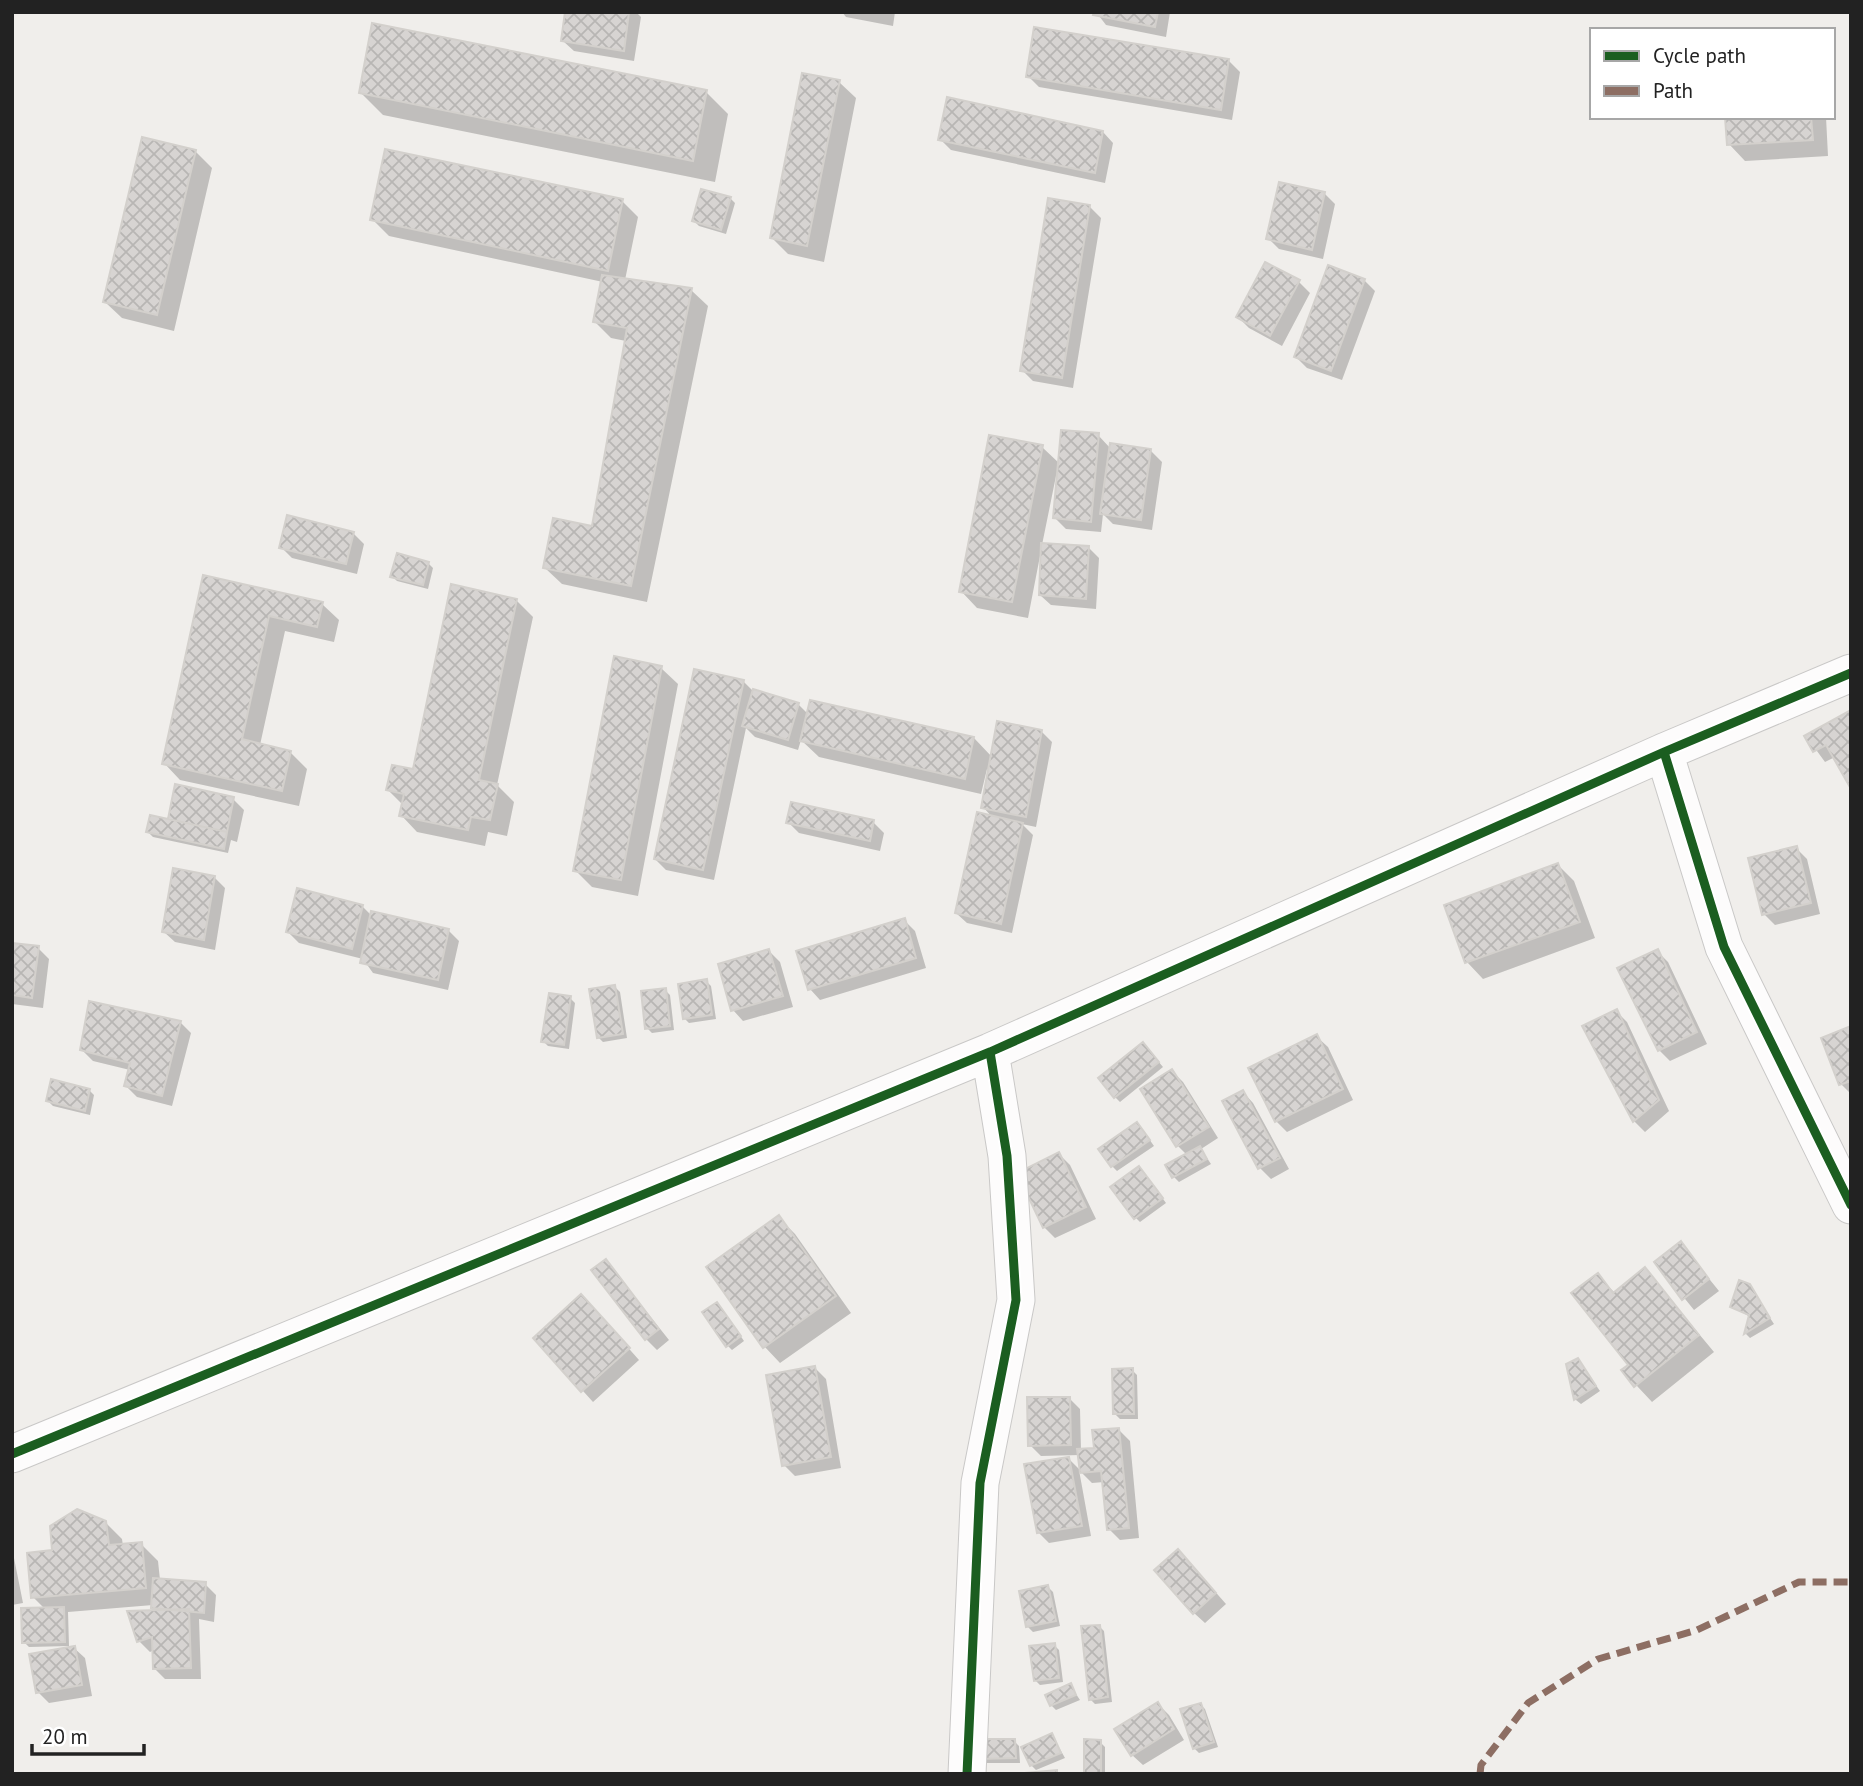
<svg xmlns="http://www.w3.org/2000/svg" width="1863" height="1786" font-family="'PT Sans',sans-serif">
<defs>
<pattern id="building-cross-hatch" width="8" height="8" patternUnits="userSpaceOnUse" patternTransform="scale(1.75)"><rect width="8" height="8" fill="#d7d4d2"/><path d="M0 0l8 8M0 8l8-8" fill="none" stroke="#b8b6b4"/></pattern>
</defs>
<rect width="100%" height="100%" fill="#f0eeeb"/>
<path fill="#0003" d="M 567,12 L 636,12 L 641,17 L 634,61 L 574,51 L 563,41 Z
M 842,12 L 895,12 L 893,26 L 846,17 Z
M 1096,12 L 1170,12 L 1166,37 L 1106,25 Z
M 1229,61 L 1240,72 L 1232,120 L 1039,87 L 1028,76 Z
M 839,82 L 856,98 L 824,262 L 788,254 L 772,238 Z
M 706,92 L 728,114 L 715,182 L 383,115 L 361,93 Z
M 1727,117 L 1826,117 L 1828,156 L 1745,161 L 1729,144 Z
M 1103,132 L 1113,143 L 1105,183 L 951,150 L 940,139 Z
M 195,151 L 212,168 L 174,331 L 122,318 L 105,302 Z
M 1324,193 L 1335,204 L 1323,259 L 1279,249 L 1268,238 Z
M 730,198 L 735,203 L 726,234 L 699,226 L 694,221 Z
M 622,201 L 638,217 L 625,280 L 691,290 L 708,306 L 647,602 L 562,584 L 545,568 L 594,528 L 626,341 L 611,338 L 595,322 L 603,282 L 389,236 L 372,219 Z
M 1090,207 L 1101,218 L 1073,388 L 1033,381 L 1022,370 Z
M 1266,264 L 1299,282 L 1310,293 L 1282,346 L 1249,328 L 1238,317 Z
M 1364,280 L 1375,291 L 1342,380 L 1307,368 L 1296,357 Z
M 1098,435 L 1111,449 L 1151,451 L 1162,462 L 1152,530 L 1113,524 L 1103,514 L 1101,532 L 1066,529 L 1055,518 L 1058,477 L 1056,476 L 1042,545 L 1088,547 L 1099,558 L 1096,609 L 1051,605 L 1040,595 L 1040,556 L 1028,618 L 977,608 L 961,591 L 1042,447 L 1060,464 Z
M 353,533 L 364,544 L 357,574 L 292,558 L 281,547 Z
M 428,563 L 433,568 L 428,589 L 397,581 L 392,576 Z
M 205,577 L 322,604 L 339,620 L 334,642 L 285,631 L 260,745 L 290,752 L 307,769 L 299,806 L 180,780 L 164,763 Z
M 516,600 L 533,617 L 497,785 L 514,802 L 507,836 L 488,832 L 485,846 L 417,832 L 401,815 L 403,805 L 388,790 L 414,771 Z
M 661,668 L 678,684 L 638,896 L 592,887 L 575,870 Z
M 743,681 L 754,692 L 798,704 L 808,714 L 974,738 L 992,757 L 1041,731 L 1052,742 L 1036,827 L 1022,824 L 1033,835 L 1012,933 L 967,923 L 956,913 L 993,818 L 983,807 L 990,770 L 987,769 L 981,794 L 819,757 L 801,740 L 798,750 L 755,737 L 746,728 L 714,880 L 666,870 L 655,859 Z
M 1850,712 L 1835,757 L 1825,762 L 1806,736 Z
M 233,799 L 244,810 L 237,842 L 231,840 L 228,853 L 153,837 L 148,832 Z
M 788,822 L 873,822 L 884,833 L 880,851 L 799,833 Z
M 1796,848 L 1807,859 L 1820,914 L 1775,925 L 1764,914 Z
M 1558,865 L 1574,881 L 1595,938 L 1483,979 L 1467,962 Z
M 214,877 L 225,888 L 215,950 L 175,942 L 164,932 Z
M 362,906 L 372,916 L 449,931 L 459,941 L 448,990 L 373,973 L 363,959 L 299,943 L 288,932 Z
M 904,920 L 915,931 L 926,968 L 820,1000 L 810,989 Z
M 12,944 L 38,948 L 49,959 L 43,1008 L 12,1004 Z
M 769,951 L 780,962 L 793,1007 L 743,1021 L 733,1010 Z
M 1657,951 L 1668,962 L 1707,1044 L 1670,1061 L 1659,1050 Z
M 706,981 L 711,986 L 716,1019 L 689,1023 L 684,1018 Z
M 615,987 L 620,992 L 627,1038 L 603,1042 L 598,1037 Z
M 665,990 L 670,995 L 674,1030 L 652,1033 L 647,1028 Z
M 570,998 L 575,1003 L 569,1049 L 548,1046 L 543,1041 Z
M 1616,1011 L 1627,1022 L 1669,1111 L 1645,1132 L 1634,1121 L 1584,1027 Z
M 180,1022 L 191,1033 L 172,1106 L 137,1097 L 126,1086 L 130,1070 L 93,1061 L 82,1050 Z
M 1851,1028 L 1851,1094 L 1841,1084 Z
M 1317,1037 L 1328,1047 L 1353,1100 L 1287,1132 L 1276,1121 Z
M 1148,1049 L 1163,1067 L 1120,1102 L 1115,1097 Z
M 1172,1071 L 1183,1082 L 1218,1138 L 1201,1149 L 1211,1164 L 1179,1182 L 1174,1177 L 1187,1155 L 1178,1146 Z
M 89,1090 L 94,1095 L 90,1115 L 53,1106 L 48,1101 Z
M 1243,1092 L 1253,1103 L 1289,1169 L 1271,1179 L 1260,1168 L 1224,1102 Z
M 1142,1129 L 1154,1146 L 1117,1171 L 1112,1166 Z
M 1059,1154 L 1070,1165 L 1096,1219 L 1055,1238 L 1044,1227 Z
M 1144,1173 L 1166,1203 L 1140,1222 L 1135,1217 Z
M 779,1218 L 795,1234 L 851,1313 L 780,1363 L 764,1346 Z
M 1681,1244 L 1719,1291 L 1694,1310 L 1656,1263 Z
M 606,1261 L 669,1340 L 657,1350 L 646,1339 Z
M 1645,1269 L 1714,1352 L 1652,1402 L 1623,1371 L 1631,1365 L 1597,1275 L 1615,1293 Z
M 1749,1286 L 1774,1324 L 1750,1338 L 1746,1334 L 1750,1317 L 1732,1306 Z
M 592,1307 L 639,1360 L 593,1402 L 535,1338 Z
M 722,1309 L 744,1341 L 732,1350 L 727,1345 Z
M 1578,1360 L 1600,1391 L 1581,1404 L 1576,1400 L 1568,1365 Z
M 815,1368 L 826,1379 L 841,1468 L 795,1476 L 784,1465 Z
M 1132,1370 L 1137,1375 L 1138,1419 L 1120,1419 L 1115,1414 Z
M 1069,1398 L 1080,1409 L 1081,1451 L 1096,1449 L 1119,1430 L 1130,1441 L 1139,1538 L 1120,1540 L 1109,1529 L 1104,1482 L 1092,1483 L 1079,1470 L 1091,1536 L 1049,1543 L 1038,1532 L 1068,1458 L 1081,1471 L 1080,1455 L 1041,1456 L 1030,1445 Z
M 105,1522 L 122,1539 L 123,1546 L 141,1544 L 158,1561 L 160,1580 L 205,1584 L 216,1595 L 214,1622 L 199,1619 L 201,1679 L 165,1679 L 155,1669 L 154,1650 L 150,1652 L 139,1641 L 157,1612 L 153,1605 L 68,1612 L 69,1646 L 29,1647 L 24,1642 L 45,1609 L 33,1597 L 54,1552 Z
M 12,1548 L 23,1603 L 12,1605 Z
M 1189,1562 L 1226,1604 L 1205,1623 L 1194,1613 Z
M 1048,1587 L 1053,1592 L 1060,1626 L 1033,1632 L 1028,1627 Z
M 1099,1626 L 1104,1631 L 1112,1702 L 1095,1704 L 1090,1699 Z
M 1054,1645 L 1059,1650 L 1063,1682 L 1040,1685 L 1035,1680 Z
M 74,1648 L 85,1658 L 92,1696 L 49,1703 L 38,1692 Z
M 1070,1685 L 1080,1700 L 1056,1710 L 1051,1705 Z
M 1158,1704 L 1169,1715 L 1184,1740 L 1143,1765 L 1132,1755 Z
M 1200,1704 L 1205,1709 L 1218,1747 L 1199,1753 L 1194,1748 Z
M 1052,1735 L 1065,1758 L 1036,1770 L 1031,1765 Z
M 980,1741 L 1014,1741 L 1019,1746 L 1020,1763 L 986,1763 Z
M 1100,1742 L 1105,1747 L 1105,1774 L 1086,1774 Z"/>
<path fill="url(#building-cross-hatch)" stroke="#d3d0cc" stroke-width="2" d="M 565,12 L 629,12 L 624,51 L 561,41 Z
M 1094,12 L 1158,12 L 1155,27 L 1093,15 Z
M 372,23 L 707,90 L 693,161 L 359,93 Z
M 1034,27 L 1229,59 L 1221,110 L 1026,77 Z
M 802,73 L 840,80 L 807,246 L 770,238 Z
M 947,97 L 1103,131 L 1095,173 L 938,140 Z
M 1725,117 L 1811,117 L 1813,140 L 1727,145 Z
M 142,137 L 196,150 L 157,315 L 103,302 Z
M 385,149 L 623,199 L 608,271 L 370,220 Z
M 1279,182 L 1325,192 L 1312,250 L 1266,239 Z
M 701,189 L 731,197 L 721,230 L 692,221 Z
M 1048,198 L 1090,205 L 1062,378 L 1020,371 Z
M 1265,262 L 1300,280 L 1270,336 L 1236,317 Z
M 1328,265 L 1365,279 L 1331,371 L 1294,357 Z
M 602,275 L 692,288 L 631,586 L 543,568 L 553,518 L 592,526 L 627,328 L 593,322 Z
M 1061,430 L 1099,433 L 1091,522 L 1053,518 Z
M 989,435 L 1043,445 L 1012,602 L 959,592 Z
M 1110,443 L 1151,449 L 1141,520 L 1100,514 Z
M 287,515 L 354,532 L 346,564 L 279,548 Z
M 1041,543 L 1089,546 L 1086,599 L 1039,595 Z
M 397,553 L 429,562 L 423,585 L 390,577 Z
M 203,575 L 323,602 L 317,627 L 269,616 L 242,739 L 291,751 L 282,791 L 162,764 Z
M 451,584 L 517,599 L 479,780 L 498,784 L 490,820 L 471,817 L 468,830 L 399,816 L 404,794 L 386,790 L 392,765 L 413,769 Z
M 614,656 L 662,666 L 621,880 L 573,871 Z
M 694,669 L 744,680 L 703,870 L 654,859 Z
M 753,689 L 799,703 L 788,740 L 742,726 Z
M 810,700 L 974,737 L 965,779 L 800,741 Z
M 1851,710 L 1851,789 L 1826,745 L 1813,752 L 1804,736 Z
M 997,721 L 1042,730 L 1026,817 L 981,808 Z
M 175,784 L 234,797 L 227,832 L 168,819 Z
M 791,802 L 874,820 L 870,841 L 786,823 Z
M 977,812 L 1023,823 L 1001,924 L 955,913 Z
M 150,815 L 227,832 L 224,849 L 146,832 Z
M 1797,846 L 1811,903 L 1762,915 L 1748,858 Z
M 1558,863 L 1580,922 L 1465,963 L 1444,905 Z
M 173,868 L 215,876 L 204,940 L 162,932 Z
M 297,888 L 363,905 L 352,949 L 286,932 Z
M 371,911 L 449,929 L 438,980 L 360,963 Z
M 905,918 L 916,958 L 808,990 L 796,951 Z
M 12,943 L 39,946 L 32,998 L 12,995 Z
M 769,949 L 783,996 L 731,1011 L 718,964 Z
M 1658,949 L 1697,1032 L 1658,1051 L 1617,968 Z
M 707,979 L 712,1015 L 683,1019 L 678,984 Z
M 615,985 L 623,1034 L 597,1038 L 589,989 Z
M 666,988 L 670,1026 L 645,1029 L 641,991 Z
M 549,993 L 571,996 L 564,1045 L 541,1042 Z
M 89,1001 L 181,1021 L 162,1096 L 124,1086 L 130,1063 L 80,1050 Z
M 1617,1009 L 1659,1100 L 1633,1122 L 1582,1026 Z
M 1851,1026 L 1851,1081 L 1839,1085 L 1821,1038 Z
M 1317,1034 L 1343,1089 L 1275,1122 L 1248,1068 Z
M 1143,1042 L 1159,1062 L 1114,1098 L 1098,1078 Z
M 1172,1069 L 1209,1127 L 1176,1147 L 1140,1089 Z
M 51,1079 L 90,1089 L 85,1111 L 46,1101 Z
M 1243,1090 L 1280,1158 L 1258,1169 L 1222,1101 Z
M 1137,1122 L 1150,1140 L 1111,1167 L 1098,1149 Z
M 1200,1146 L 1207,1159 L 1172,1178 L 1165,1165 Z
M 1059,1152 L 1086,1207 L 1043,1228 L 1017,1173 Z
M 1139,1166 L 1163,1198 L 1134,1219 L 1110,1187 Z
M 779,1215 L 836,1296 L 763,1348 L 706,1267 Z
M 1681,1241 L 1709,1279 L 1682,1300 L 1654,1262 Z
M 606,1259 L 659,1329 L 645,1340 L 591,1270 Z
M 1645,1267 L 1699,1335 L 1634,1387 L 1621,1370 L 1628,1365 L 1571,1293 L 1598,1273 L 1613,1293 Z
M 1739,1280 L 1750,1284 L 1770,1318 L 1744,1334 L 1749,1315 L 1730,1307 Z
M 581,1294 L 630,1348 L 581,1392 L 533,1338 Z
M 717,1302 L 741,1336 L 726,1347 L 702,1312 Z
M 1578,1358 L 1596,1386 L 1574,1400 L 1566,1364 Z
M 815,1366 L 831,1457 L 782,1466 L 766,1375 Z
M 1133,1368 L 1134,1414 L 1113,1414 L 1112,1369 Z
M 1027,1397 L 1070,1397 L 1071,1445 L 1028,1446 Z
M 1119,1428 L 1129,1528 L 1107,1530 L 1101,1471 L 1080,1473 L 1077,1449 L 1094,1448 L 1092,1430 Z
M 1069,1457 L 1082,1526 L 1037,1533 L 1024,1464 Z
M 77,1509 L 106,1521 L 109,1545 L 142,1542 L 146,1588 L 31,1598 L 27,1553 L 52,1550 L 50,1526 Z
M 1178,1549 L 1216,1593 L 1193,1614 L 1154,1570 Z
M 153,1578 L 206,1582 L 204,1613 L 151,1608 Z
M 1048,1585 L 1056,1621 L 1026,1627 L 1019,1591 Z
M 64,1607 L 65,1642 L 22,1643 L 21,1608 Z
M 189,1609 L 191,1668 L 153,1669 L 152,1637 L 137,1642 L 127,1611 Z
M 1100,1625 L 1108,1697 L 1089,1700 L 1081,1626 Z
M 1055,1643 L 1059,1678 L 1034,1681 L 1029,1646 Z
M 75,1646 L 82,1685 L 36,1693 L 29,1654 Z
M 1071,1683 L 1076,1695 L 1050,1706 L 1045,1695 Z
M 1158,1702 L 1174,1729 L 1131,1756 L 1114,1729 Z
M 1201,1703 L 1214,1742 L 1193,1749 L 1180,1709 Z
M 1052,1733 L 1061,1753 L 1030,1766 L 1021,1747 Z
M 978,1739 L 1015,1739 L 1016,1758 L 979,1759 Z
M 1084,1739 L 1101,1740 L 1101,1774 L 1084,1774 Z
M 1057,1770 L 1057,1774 L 1012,1774 Z"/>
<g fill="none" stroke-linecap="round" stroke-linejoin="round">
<g stroke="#c9c8c7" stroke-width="39">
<path id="minor" d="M 1664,752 L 1724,947 L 1851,1205
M 12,1454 L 990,1052 L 1664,752 L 1851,673
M 967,1774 L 980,1483 L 1016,1300 L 1007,1156 L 990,1052"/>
</g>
<use href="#minor" stroke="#fdfcfc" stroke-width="37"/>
<path stroke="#8d6e63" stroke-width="7" stroke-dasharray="14 7" stroke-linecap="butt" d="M 1480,1774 L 1481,1765 L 1528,1703 L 1598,1659 L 1697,1630 L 1799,1582 L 1851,1582"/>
<g stroke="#fff" stroke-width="13">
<path id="cycleway" d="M 1664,752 L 1724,947 L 1851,1205
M 12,1454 L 990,1052 L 1664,752 L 1851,673
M 967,1774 L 980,1483 L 1016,1300 L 1007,1156 L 990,1052"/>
</g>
<use href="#cycleway" stroke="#1b5e20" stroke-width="9"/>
</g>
<rect width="1863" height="1786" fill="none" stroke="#222222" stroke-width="28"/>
<rect x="1590" y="28" width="245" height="91" fill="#ffffff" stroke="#a7a7a7" stroke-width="2"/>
<rect x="1604" y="51" width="35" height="10" fill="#1b5e20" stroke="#a7a7a7" stroke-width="2"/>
<text x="1653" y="63" font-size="21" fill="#222222">Cycle path</text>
<rect x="1604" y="86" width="35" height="10" fill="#8d6e63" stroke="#a7a7a7" stroke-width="2"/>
<text x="1653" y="98" font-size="21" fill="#222222">Path</text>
<path d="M32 1744v10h112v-10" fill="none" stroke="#222222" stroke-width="3.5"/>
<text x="42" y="1744" font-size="21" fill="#222222" stroke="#ffffff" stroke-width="5" paint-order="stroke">20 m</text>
</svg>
